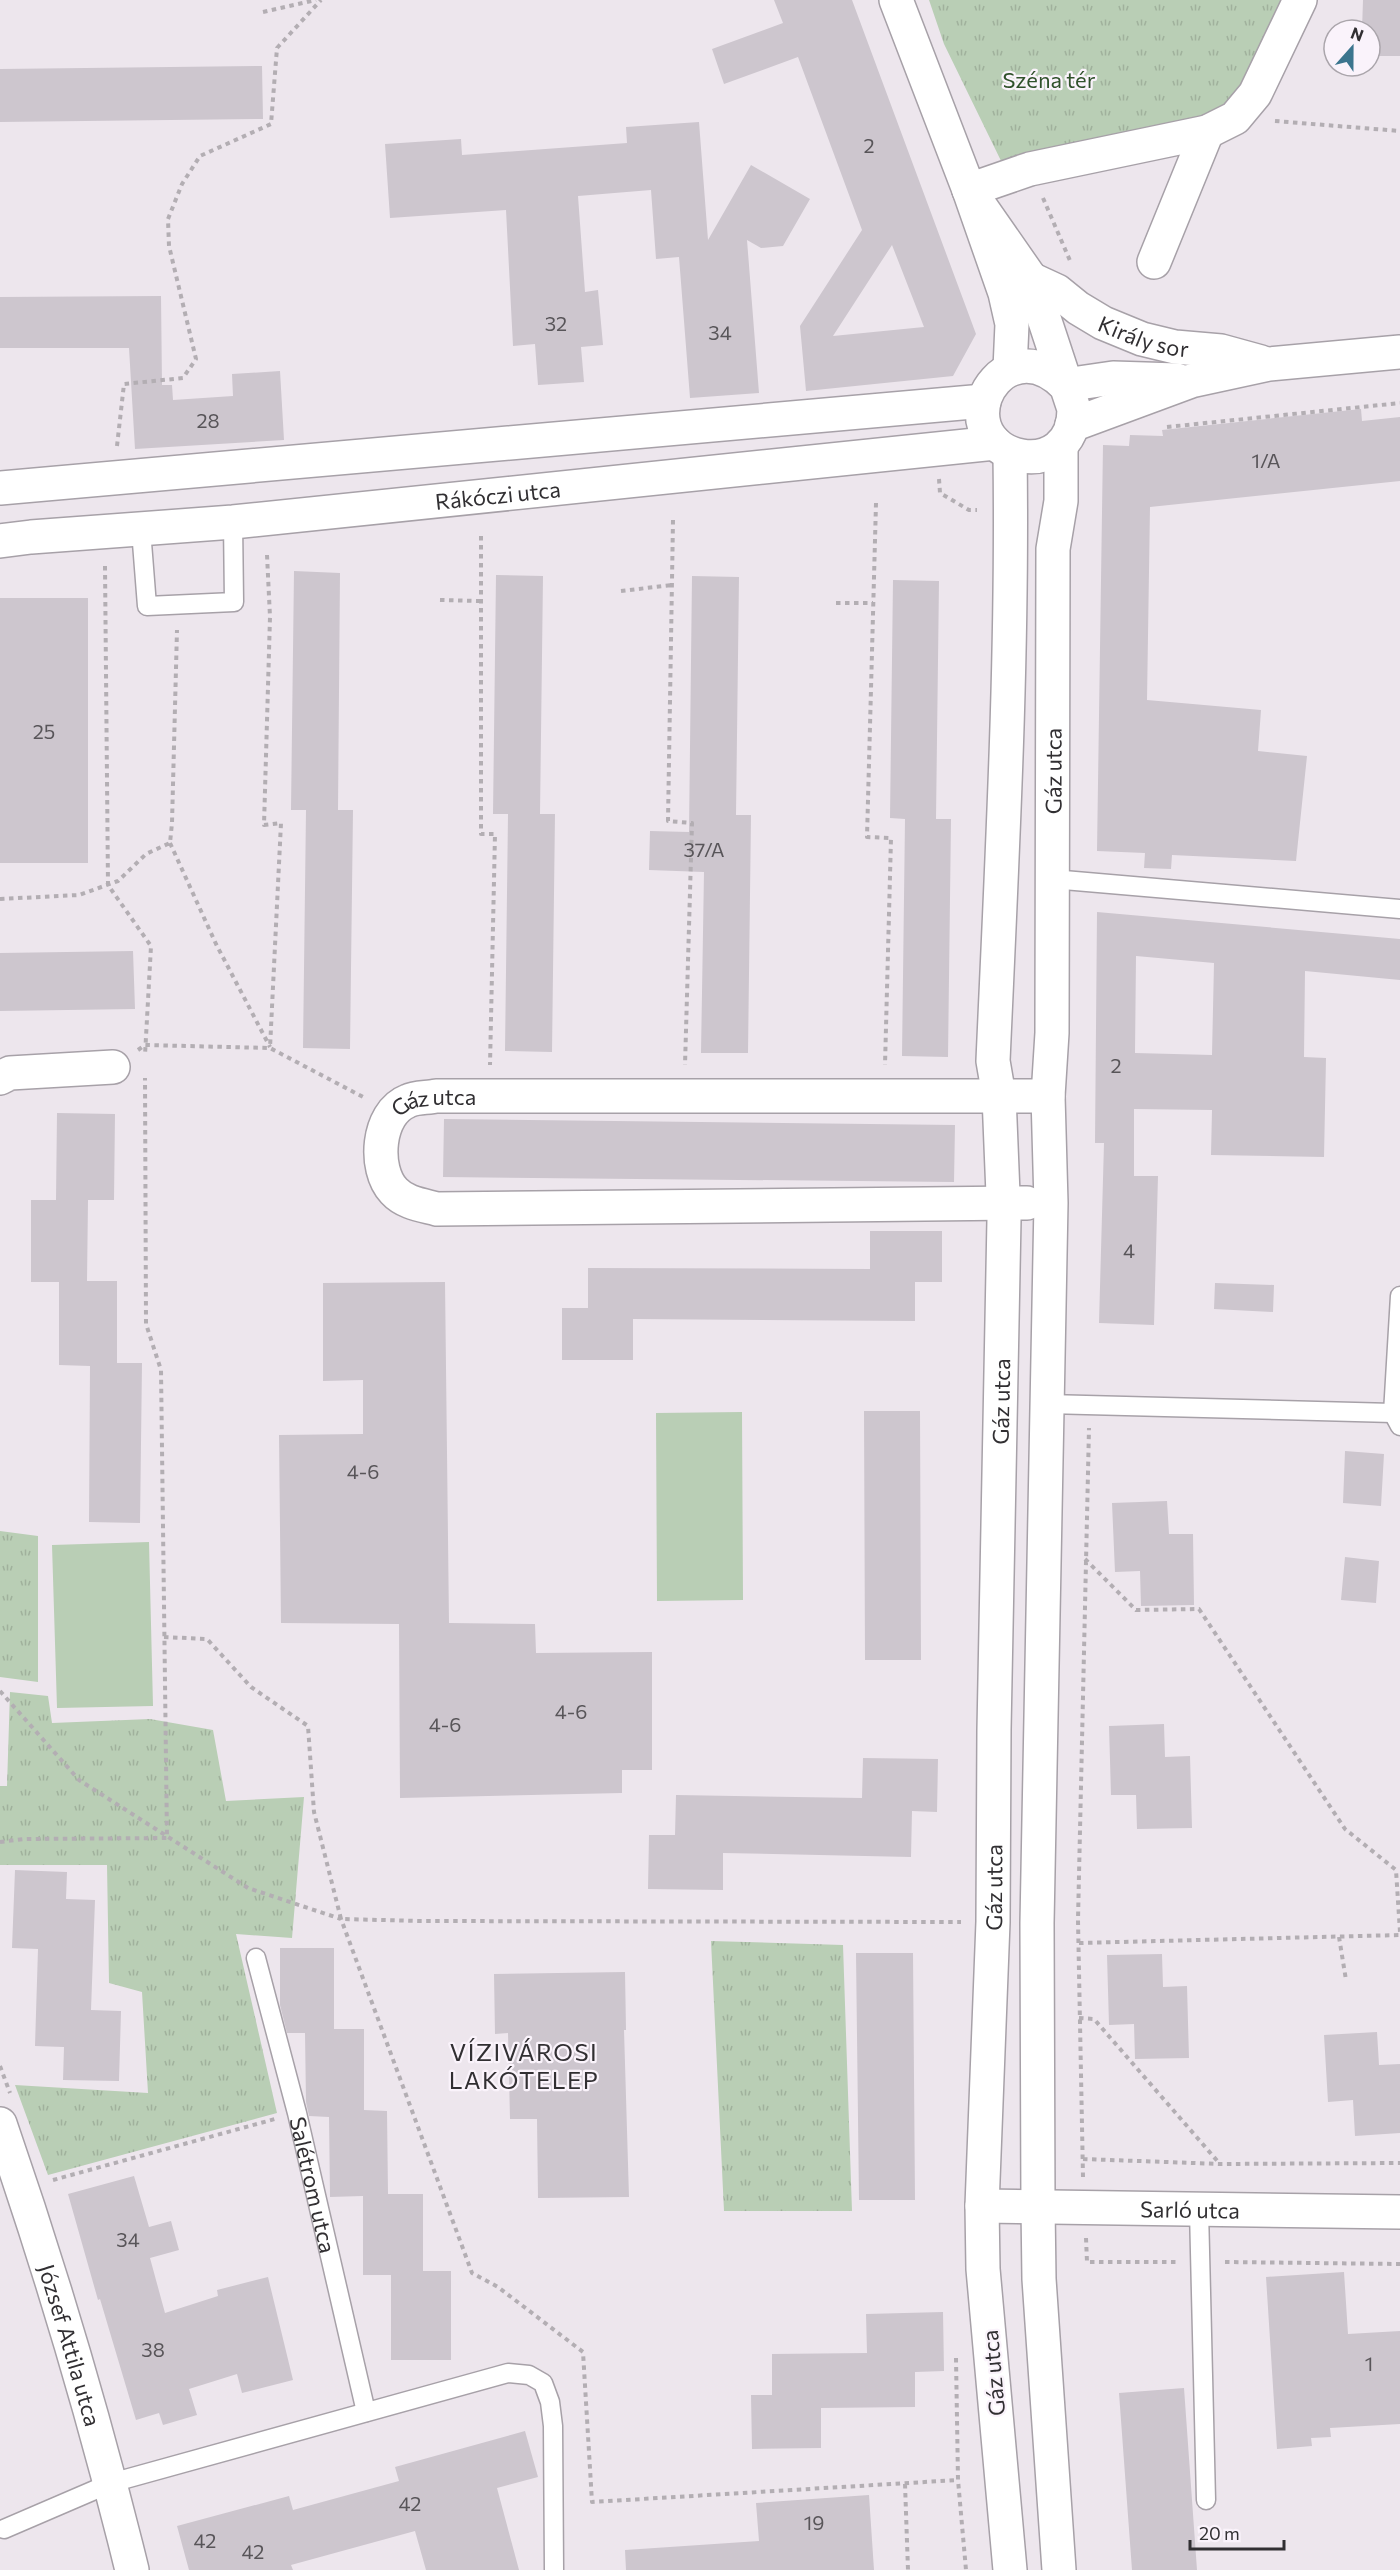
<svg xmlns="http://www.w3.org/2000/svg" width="1400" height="2570" font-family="Commissioner,sans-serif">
<defs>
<pattern id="park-tufts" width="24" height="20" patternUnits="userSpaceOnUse" patternTransform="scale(1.5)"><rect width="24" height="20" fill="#b9ceb5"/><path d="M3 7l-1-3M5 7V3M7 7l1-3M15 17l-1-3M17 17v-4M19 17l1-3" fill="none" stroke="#a0b19c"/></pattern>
</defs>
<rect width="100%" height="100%" fill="#ede6ed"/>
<path fill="url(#park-tufts)" d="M 929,0 L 1290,0 L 1238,100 L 1213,117 L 1004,167 L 944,44 Z
M 0,1531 L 38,1536 L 38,1682 L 0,1677 Z
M 10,1692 L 48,1696 L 52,1723 L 150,1719 L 213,1730 L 226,1801 L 304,1797 L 292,1938 L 236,1934 L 277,2113 L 48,2175 L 15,2085 L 148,2093 L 142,1992 L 109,1983 L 107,1865 L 0,1865 L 0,1786 L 7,1786 Z
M 711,1941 L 843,1945 L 852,2211 L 724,2211 Z"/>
<path fill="#b9ceb5" d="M 742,1412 L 743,1600 L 657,1601 L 656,1413 Z
M 149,1542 L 153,1706 L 57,1708 L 52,1545 Z"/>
<path fill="#cdc6ce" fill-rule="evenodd" d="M 774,0 L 852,0 L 976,334 L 953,376 L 806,391 L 800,326 L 862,230 L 798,57 L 724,84 L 712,49 L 783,23 ZM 892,245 L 924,327 L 833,336 L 877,268 Z
M 1363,0 L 1400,0 L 1400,56 L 1370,56 L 1370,30 L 1362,30 Z
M 262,66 L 263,119 L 0,122 L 0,69 Z
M 699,122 L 708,240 L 751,165 L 810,199 L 783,246 L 761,248 L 747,240 L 759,393 L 690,398 L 679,257 L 656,259 L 651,190 L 578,196 L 585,292 L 598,290 L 603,345 L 581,347 L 584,382 L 538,385 L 535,344 L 513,346 L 506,210 L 390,218 L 385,144 L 461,139 L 462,155 L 627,143 L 626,127 Z
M 161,296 L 162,385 L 172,385 L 173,400 L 233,396 L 232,374 L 280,371 L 284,440 L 135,449 L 129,348 L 0,348 L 0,297 Z
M 1361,409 L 1362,421 L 1400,417 L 1400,481 L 1150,507 L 1147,700 L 1261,710 L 1258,751 L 1307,756 L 1296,861 L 1172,855 L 1171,869 L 1144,868 L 1145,853 L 1097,851 L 1103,445 L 1129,446 L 1130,435 L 1163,436 L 1162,430 Z
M 294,571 L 340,573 L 338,810 L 353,810 L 350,1049 L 303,1048 L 306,810 L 291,810 Z
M 496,575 L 543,576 L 540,814 L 555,814 L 552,1052 L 505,1051 L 508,814 L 493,814 Z
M 692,576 L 739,577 L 736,815 L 751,815 L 748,1053 L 701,1053 L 704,872 L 649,870 L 650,831 L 689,832 Z
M 893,580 L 939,581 L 936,819 L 951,819 L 948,1057 L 902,1056 L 905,819 L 890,818 Z
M 0,598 L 88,598 L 88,863 L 0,863 Z
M 1097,912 L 1400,939 L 1400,980 L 1305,971 L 1304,1057 L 1326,1058 L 1324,1157 L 1211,1155 L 1212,1110 L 1134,1109 L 1134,1176 L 1158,1176 L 1154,1325 L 1099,1323 L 1104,1143 L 1095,1143 ZM 1136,956 L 1214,963 L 1212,1055 L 1135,1053 Z
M 133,951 L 135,1009 L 0,1011 L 0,953 Z
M 57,1113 L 115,1114 L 114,1200 L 88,1200 L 87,1281 L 117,1281 L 117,1363 L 142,1363 L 140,1523 L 89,1522 L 90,1366 L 59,1365 L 59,1282 L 31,1282 L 31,1200 L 56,1200 Z
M 444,1119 L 955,1125 L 954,1182 L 443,1177 Z
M 870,1231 L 942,1231 L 942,1282 L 915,1282 L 915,1321 L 633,1319 L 633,1360 L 562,1360 L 562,1308 L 588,1308 L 588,1268 L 870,1269 Z
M 445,1282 L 449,1623 L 535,1624 L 536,1653 L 652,1652 L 652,1770 L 622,1770 L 622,1793 L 400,1798 L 399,1624 L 281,1623 L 279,1435 L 363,1434 L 363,1380 L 323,1381 L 323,1283 Z
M 1215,1283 L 1274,1285 L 1273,1312 L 1214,1309 Z
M 864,1411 L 920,1411 L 921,1660 L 865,1660 Z
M 1345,1451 L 1384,1454 L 1381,1506 L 1343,1503 Z
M 1167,1501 L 1169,1534 L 1193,1534 L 1194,1605 L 1141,1606 L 1140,1571 L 1115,1572 L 1112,1503 Z
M 1345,1557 L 1379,1561 L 1376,1603 L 1341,1600 Z
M 1164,1724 L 1165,1757 L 1190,1756 L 1192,1828 L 1137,1829 L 1136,1795 L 1111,1795 L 1109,1726 Z
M 863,1758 L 938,1759 L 937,1812 L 912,1811 L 911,1857 L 723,1853 L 723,1890 L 648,1889 L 649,1835 L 675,1835 L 676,1795 L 862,1798 Z
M 15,1870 L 67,1872 L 66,1899 L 95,1900 L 91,2010 L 121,2011 L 119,2081 L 63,2080 L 64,2047 L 35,2046 L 38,1949 L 12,1948 Z
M 280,1948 L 334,1948 L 334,2029 L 364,2029 L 364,2110 L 387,2111 L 388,2194 L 423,2194 L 423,2271 L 451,2271 L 451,2360 L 391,2360 L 391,2275 L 363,2275 L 363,2196 L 330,2197 L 329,2117 L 309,2116 L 306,2102 L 305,2033 L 287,2033 L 280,2005 Z
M 856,1953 L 913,1953 L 915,2200 L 859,2200 Z
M 1162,1954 L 1163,1987 L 1187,1986 L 1189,2058 L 1135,2059 L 1134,2024 L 1109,2025 L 1107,1955 Z
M 625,1972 L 626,2030 L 624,2030 L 629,2197 L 538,2198 L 537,2119 L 510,2119 L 508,2033 L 495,2034 L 494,1974 Z
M 1377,2032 L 1379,2065 L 1400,2064 L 1400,2133 L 1355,2136 L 1353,2100 L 1328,2102 L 1324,2035 Z
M 134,2176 L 149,2227 L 171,2221 L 179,2250 L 150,2258 L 165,2313 L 218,2296 L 217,2290 L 268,2277 L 293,2380 L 242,2393 L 237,2374 L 189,2389 L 197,2415 L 163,2425 L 159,2413 L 136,2420 L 100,2299 L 98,2300 L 68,2194 Z
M 1344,2272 L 1348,2334 L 1400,2331 L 1400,2424 L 1330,2428 L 1331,2437 L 1311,2438 L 1312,2446 L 1277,2449 L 1266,2277 Z
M 943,2312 L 944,2371 L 915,2372 L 915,2407 L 821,2408 L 821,2448 L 752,2449 L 751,2395 L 772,2395 L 772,2354 L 867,2353 L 866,2314 Z
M 1184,2388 L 1197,2570 L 1132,2570 L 1119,2393 Z
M 525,2431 L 538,2477 L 497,2488 L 519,2570 L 426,2570 L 415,2531 L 291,2565 L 293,2570 L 189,2570 L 177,2526 L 289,2496 L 293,2510 L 399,2481 L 395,2467 Z
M 869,2495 L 874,2570 L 626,2570 L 625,2550 L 759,2541 L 756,2503 Z"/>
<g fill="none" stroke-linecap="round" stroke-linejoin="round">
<g stroke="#a7a1a8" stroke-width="21">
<g id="lane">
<path d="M 141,530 L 147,606 L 234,602 L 233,522"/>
<path d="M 1052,879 L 1400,909"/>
<path d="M 1400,1296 L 1393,1413 L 1400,1426"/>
<path d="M 1047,1404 L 1393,1413"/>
<path id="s1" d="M 256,1958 L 297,2113 L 366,2412"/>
<path d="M 1199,2210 L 1206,2500"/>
<path d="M 4,2529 L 111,2483 L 508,2373 L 529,2375 L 543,2383 L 550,2402 L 553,2426 L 554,2570"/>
</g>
</g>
<g stroke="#a7a1a8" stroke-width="36">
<g id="street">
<path d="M 896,0 L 969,190 L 1005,293 L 1012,324 L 1010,369"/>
<path d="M 969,190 L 1031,279 L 1074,409 C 1074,484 965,463 985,398 C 989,386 1000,373 1012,369 C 1033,361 1051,371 1065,385"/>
<path d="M 969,190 L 1030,169 L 1207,132 L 1235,118 L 1255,94 L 1300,0"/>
<path d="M 1154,262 L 1207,132"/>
<path id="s2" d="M 1031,279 L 1057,291 L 1078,308 L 1103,323 L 1142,339 L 1175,347 L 1221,351 L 1261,362"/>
<path d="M 1065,385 L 1113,378 L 1177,380"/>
<path d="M 1072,425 L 1191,381 L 1269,364 L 1400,352"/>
<path d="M 0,488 L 984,401"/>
<path id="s3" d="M 0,541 L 31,537 L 233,522 L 995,443"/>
<path d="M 0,1078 L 10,1073 L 113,1067"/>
<path id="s4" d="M 1027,1203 L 437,1209 C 422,1205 405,1203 394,1191 C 373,1169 377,1113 408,1101 C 416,1097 428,1098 436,1096 L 1048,1096"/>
<path id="s5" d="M 0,2124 C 51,2271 95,2419 132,2570"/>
<path id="s6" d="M 982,2206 L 1400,2212"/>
<path id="s7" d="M 1010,2570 L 983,2269 L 982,2206 L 993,1922 L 994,1730 L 1004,1219 L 999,1096 L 993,1061 C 1002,858 1013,656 1010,454"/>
<path id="s8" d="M 1059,2570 L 1039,2279 L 1038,2207 L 1037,1923 L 1051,1203 L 1048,1096 L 1052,1033 L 1053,549 L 1061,501 L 1061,445"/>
</g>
</g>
<path stroke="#b3aeb3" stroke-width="4" stroke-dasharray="4.5 4.5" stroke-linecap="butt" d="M 263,12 L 316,0
M 1275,121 L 1400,131
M 1043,198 L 1071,263
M 1167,427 L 1400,403
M 117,446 L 124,384 L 183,378 L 196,359 L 169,246 L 168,219 L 182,184 L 200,156 L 271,124 L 277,48 L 321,0
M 939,479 L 940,493 L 969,510 L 977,510
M 876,503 L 867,837 L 891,838 L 885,1065
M 673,520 L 668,821 L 692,823 L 685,1065
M 481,536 L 481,834 L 495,834 L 490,1065
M 267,555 L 270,617 L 264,825 L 281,823 L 270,1048
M 105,566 L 108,885 L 151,946 L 145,1055
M 621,591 L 672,585
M 440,600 L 480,601
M 836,603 L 873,603
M 170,843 L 216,944 L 270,1047
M 0,899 L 79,895 L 118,881 L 146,854 L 170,843 L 172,823 L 177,630
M 138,1050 L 145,1045 L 270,1048 L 365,1098
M 1085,1559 L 1136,1610 L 1199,1609 L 1345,1829 L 1396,1870 L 1400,1932
M 164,1637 L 207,1639 L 251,1687 L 308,1726 L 314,1812 L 341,1919 L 421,1921 L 961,1922
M 0,1691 L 79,1780 L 248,1888 L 341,1919 L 472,2273 L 498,2287 L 583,2352 L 592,2502 L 958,2480
M 0,1842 L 24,1839 L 167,1838 L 161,1370 L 146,1324 L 145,1078
M 1339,1937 L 1346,1980
M 1079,1943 L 1400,1935
M 1079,2018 L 1094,2019 L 1220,2164
M 0,2066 L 10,2093
M 1083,2159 L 1221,2164 L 1400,2163
M 1083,2177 L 1078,1920 L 1089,1428
M 53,2180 L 275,2119
M 1086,2238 L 1087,2262 L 1176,2262
M 1225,2262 L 1400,2264
M 956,2358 L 958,2480 L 966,2570
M 905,2484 L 908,2570"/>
<use href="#lane" stroke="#fff" stroke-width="18"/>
<use href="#street" stroke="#fff" stroke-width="33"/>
</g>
<g text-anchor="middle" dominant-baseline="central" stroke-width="4.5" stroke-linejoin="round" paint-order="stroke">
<g font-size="20" fill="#585559">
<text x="869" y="145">2</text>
<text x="556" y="323">32</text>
<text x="720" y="332">34</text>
<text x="208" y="420">28</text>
<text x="1266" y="460">1/A</text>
<text x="44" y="731">25</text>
<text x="704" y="849">37/A</text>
<text x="1116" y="1065">2</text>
<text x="1129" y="1250">4</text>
<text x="363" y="1471">4-6</text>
<text x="571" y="1711">4-6</text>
<text x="445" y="1724">4-6</text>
<text x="128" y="2239">34</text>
<text x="153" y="2349">38</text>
<text x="1369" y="2363">1</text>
<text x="410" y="2503">42</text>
<text x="814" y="2522">19</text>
<text x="205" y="2540">42</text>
<text x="253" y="2551">42</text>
</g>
<g font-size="22" fill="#30522b" stroke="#faf3fb">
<text x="1049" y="79">Széna tér</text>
</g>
<g font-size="22" fill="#312f32" stroke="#faf3fb">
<text stroke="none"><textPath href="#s2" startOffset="128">Király sor</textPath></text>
<text stroke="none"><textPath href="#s3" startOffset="500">Rákóczi utca</textPath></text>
<text stroke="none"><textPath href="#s8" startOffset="1800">Gáz utca</textPath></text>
<text stroke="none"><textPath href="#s4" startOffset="766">Gáz utca</textPath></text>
<text stroke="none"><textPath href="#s7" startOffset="1170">Gáz utca</textPath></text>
<text stroke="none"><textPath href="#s7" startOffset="684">Gáz utca</textPath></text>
<text stroke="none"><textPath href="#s1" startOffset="234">Salétrom utca</textPath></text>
<text stroke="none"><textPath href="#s6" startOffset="208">Sarló utca</textPath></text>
<text stroke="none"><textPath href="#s5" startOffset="232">József Attila utca</textPath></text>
<text transform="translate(993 2373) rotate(-95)">Gáz utca</text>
</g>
<g font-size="24" letter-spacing="1.5" fill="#312f32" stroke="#faf3fb">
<text x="524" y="2051">VÍZIVÁROSI<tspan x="524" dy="28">LAKÓTELEP</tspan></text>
</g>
</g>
<g transform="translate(1352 48) rotate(21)"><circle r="28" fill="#faf3fb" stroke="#aaa5ab" stroke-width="1.5"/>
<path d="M0-4.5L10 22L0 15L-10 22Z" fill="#3b758e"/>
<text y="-9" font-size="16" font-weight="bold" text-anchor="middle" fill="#312f32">N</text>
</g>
<path d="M1190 2540v9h94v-9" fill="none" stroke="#312f32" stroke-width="3"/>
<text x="1199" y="2540" font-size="18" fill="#312f32" stroke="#faf3fb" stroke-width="4.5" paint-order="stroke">20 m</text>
</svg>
